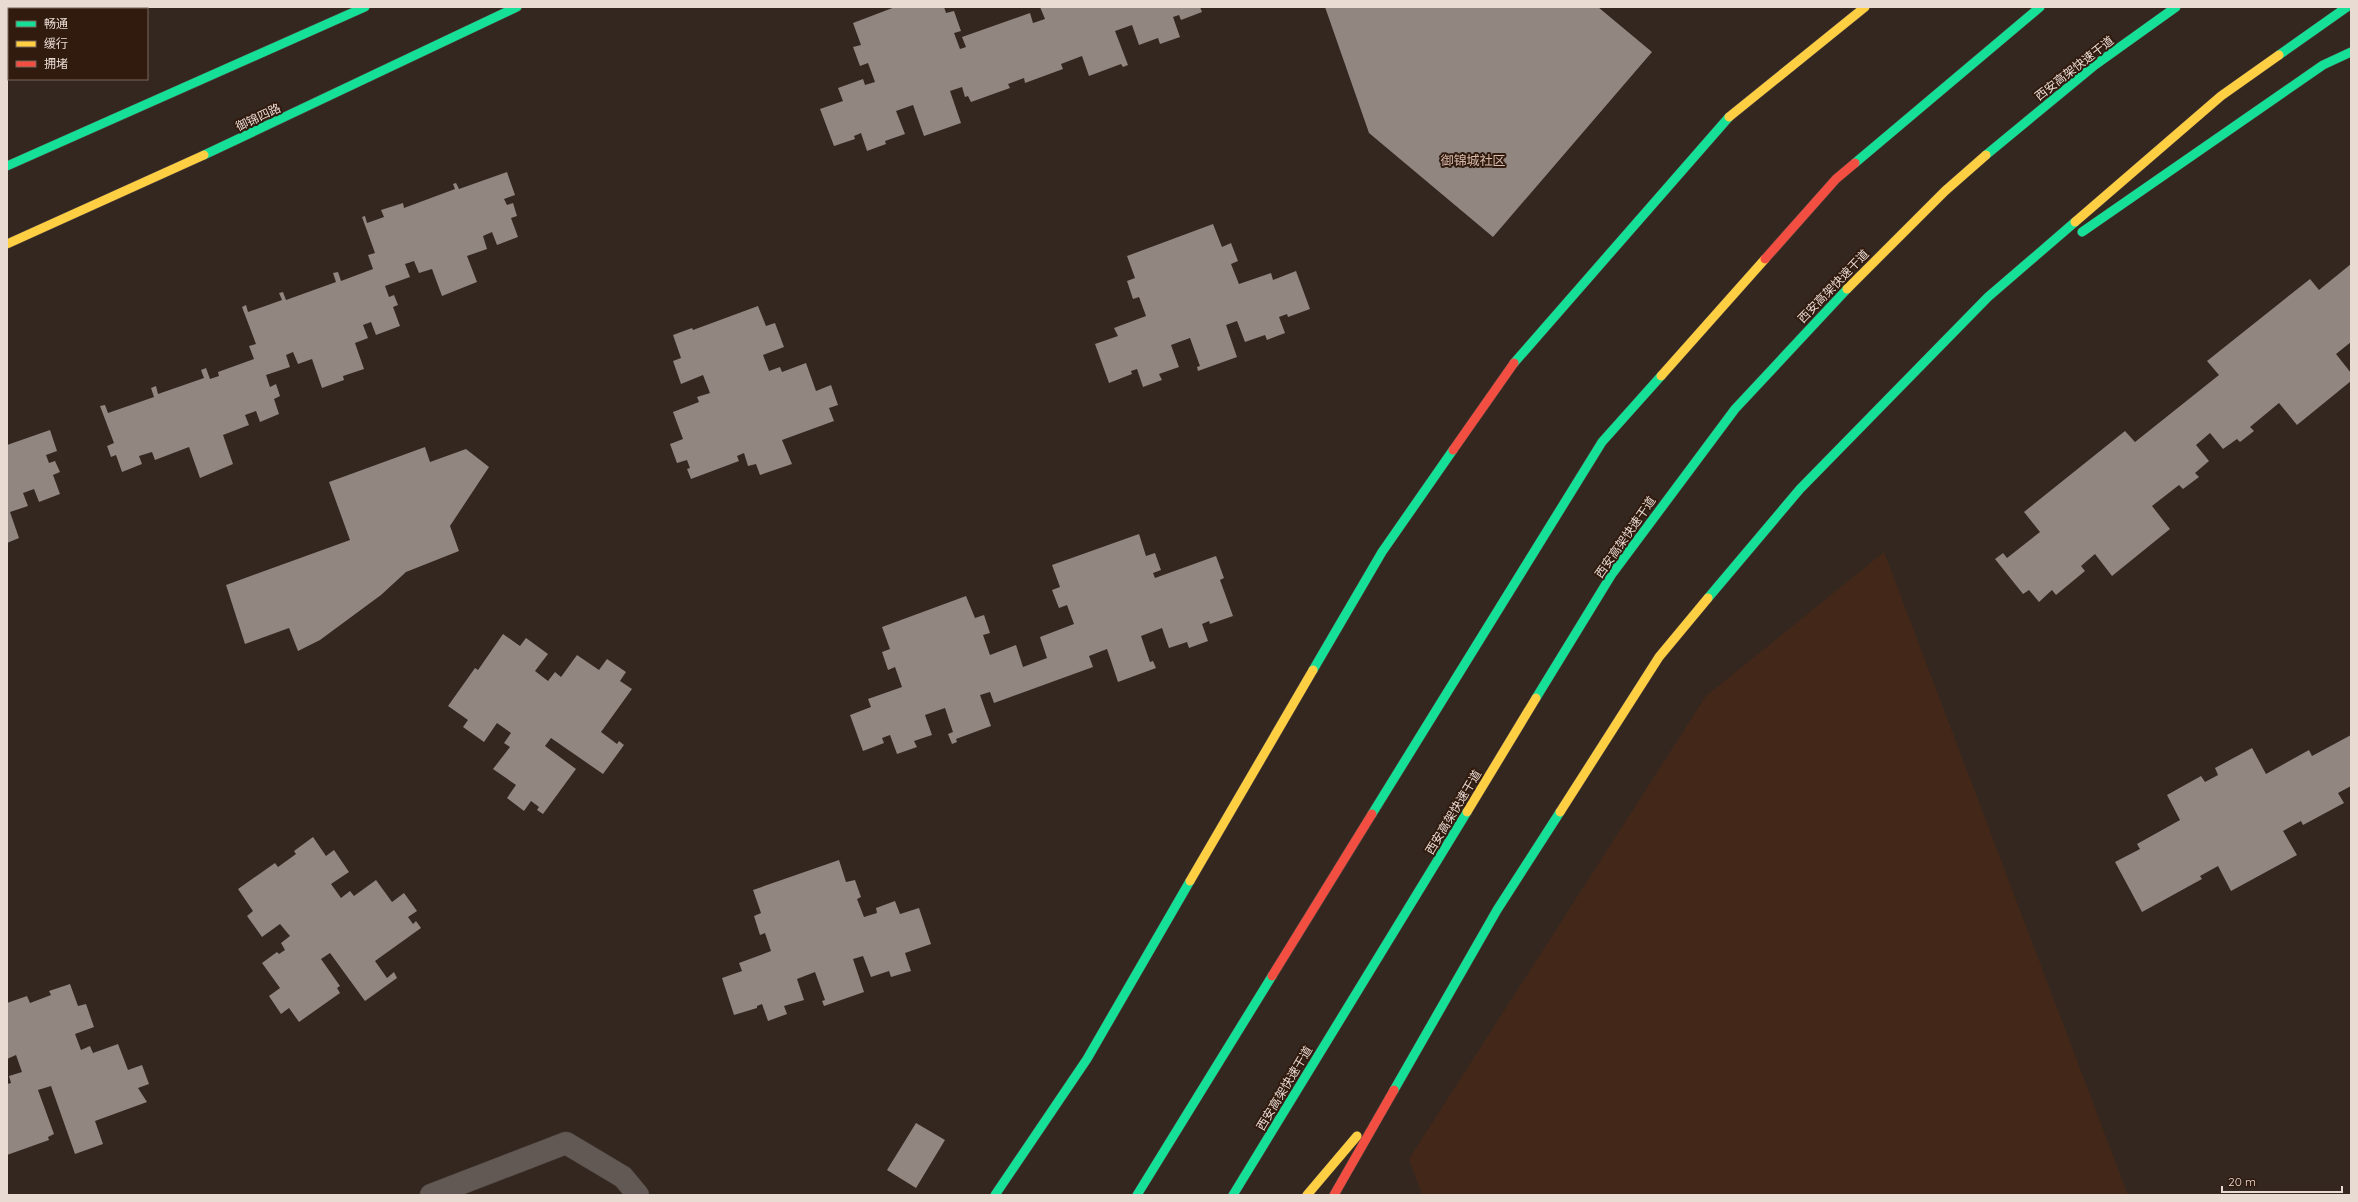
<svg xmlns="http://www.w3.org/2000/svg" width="2358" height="1202" font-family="Quicksand,'Noto Sans SC',sans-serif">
<rect width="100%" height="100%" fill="#332720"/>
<path fill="#432819" d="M 1884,552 L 2128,1195 L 1422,1195 L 1409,1159 L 1706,696 Z"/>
<path fill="#918680" d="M 895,7 L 944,7 L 946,13 L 954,11 L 961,31 L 954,33 L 960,49 L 966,47 L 962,37 L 1030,13 L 1033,23 L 1045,19 L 1040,7 L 1200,7 L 1202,12 L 1181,20 L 1179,15 L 1173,17 L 1180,37 L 1160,44 L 1158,38 L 1139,45 L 1132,25 L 1115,31 L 1128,65 L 1123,67 L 1121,64 L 1089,76 L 1082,56 L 1061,64 L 1063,69 L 1025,83 L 1024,78 L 1008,84 L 1010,88 L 971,102 L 968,96 L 965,97 L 962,87 L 950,91 L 961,123 L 924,136 L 913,105 L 896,111 L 905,134 L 885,141 L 886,144 L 867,151 L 861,133 L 854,136 L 855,139 L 834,146 L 820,109 L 843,101 L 838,88 L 863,79 L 865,85 L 875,82 L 868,63 L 860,66 L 853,47 L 861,45 L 853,23 Z
M 1325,7 L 1598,7 L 1652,52 L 1493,237 L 1369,133 Z
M 507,172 L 515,195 L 504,199 L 507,205 L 513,203 L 517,216 L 511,218 L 518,237 L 497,245 L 492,232 L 483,236 L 487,249 L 467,256 L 477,282 L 442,296 L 432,269 L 419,273 L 414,261 L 405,264 L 410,277 L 385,286 L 389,297 L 394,295 L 398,305 L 393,307 L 400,326 L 376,335 L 371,322 L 363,325 L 368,338 L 355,343 L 364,369 L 343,376 L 344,380 L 322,388 L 312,359 L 298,364 L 293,352 L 286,355 L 290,367 L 266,375 L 270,387 L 276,384 L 280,396 L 274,399 L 279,414 L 260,422 L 256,411 L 245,415 L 249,425 L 223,435 L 233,464 L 200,478 L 189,447 L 155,460 L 152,452 L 139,456 L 142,464 L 122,472 L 116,455 L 111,457 L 107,446 L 114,443 L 100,406 L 105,405 L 108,413 L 154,397 L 151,388 L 156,386 L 158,394 L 204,378 L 201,370 L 206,368 L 210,379 L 219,376 L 218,372 L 254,359 L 249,346 L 256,344 L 242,307 L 246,305 L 248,312 L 282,300 L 279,293 L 283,292 L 286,300 L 336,282 L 333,273 L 338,272 L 341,281 L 373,269 L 368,255 L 375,253 L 362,217 L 365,216 L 367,223 L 384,217 L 381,210 L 403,203 L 404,208 L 455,189 L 453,184 L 456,183 L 459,189 Z
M 1213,224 L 1222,247 L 1231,243 L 1238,261 L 1231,264 L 1239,284 L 1271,273 L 1273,280 L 1296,271 L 1310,309 L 1288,317 L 1287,314 L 1279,317 L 1285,333 L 1267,340 L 1265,335 L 1245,342 L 1237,321 L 1226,325 L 1237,357 L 1198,371 L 1197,367 L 1200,366 L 1190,338 L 1171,345 L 1179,367 L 1159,374 L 1162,380 L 1143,387 L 1137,369 L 1131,371 L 1132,374 L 1109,383 L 1095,344 L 1118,336 L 1114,328 L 1146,316 L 1139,297 L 1133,299 L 1127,281 L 1135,278 L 1127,256 Z
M 2351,264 L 2351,342 L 2336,354 L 2351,373 L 2351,381 L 2297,425 L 2279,403 L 2250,427 L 2254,431 L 2240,442 L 2237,439 L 2223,449 L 2210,433 L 2196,445 L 2209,461 L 2195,473 L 2199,477 L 2183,489 L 2179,485 L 2152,506 L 2170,529 L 2112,576 L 2095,554 L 2081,566 L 2085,571 L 2056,595 L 2052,590 L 2039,602 L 2029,590 L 2023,594 L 1995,559 L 2003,553 L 2007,558 L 2040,532 L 2024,512 L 2125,431 L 2135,442 L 2219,375 L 2207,361 L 2310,279 L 2319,290 Z
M 758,306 L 766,326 L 775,323 L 784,347 L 763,355 L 769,371 L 780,367 L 782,372 L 806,363 L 816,391 L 831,385 L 838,405 L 829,408 L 834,421 L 782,440 L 792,464 L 760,475 L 756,464 L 748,466 L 744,453 L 737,456 L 739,461 L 691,479 L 687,469 L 690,468 L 687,460 L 677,463 L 670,444 L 683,439 L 673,412 L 699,402 L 697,397 L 710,393 L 703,375 L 681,384 L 673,361 L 681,358 L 673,335 L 692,328 L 693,330 Z
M 50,430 L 57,451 L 46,455 L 49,463 L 55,461 L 60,472 L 53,475 L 60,494 L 39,502 L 34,489 L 23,493 L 28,506 L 10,512 L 19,538 L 7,543 L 7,445 Z
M 425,447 L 430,462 L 466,449 L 489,467 L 450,526 L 459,551 L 406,572 L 381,595 L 320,640 L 298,651 L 289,628 L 245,644 L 226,585 L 350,540 L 329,482 Z
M 1139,534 L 1146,556 L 1155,553 L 1161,570 L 1153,573 L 1155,578 L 1216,556 L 1224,578 L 1220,580 L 1233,616 L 1210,624 L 1209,621 L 1202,624 L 1208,641 L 1189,648 L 1187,642 L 1169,648 L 1162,628 L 1141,636 L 1150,662 L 1153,661 L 1156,668 L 1118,682 L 1107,649 L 1089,656 L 1093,667 L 994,703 L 990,692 L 980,695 L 991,726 L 956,739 L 957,742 L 952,744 L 948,734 L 953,732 L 945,708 L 925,715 L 932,735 L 914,741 L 917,747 L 897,754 L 890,735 L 882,738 L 884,743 L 863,751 L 850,715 L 871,707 L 868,699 L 902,687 L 895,667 L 888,670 L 882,652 L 890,649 L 882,627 L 966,596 L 975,618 L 984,615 L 990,633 L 983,635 L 990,655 L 1016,645 L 1023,667 L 1047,658 L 1040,637 L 1074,624 L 1067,605 L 1059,608 L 1052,590 L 1060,587 L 1052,565 Z
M 503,634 L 520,646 L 526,638 L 548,654 L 535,671 L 548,681 L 555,672 L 561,677 L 577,655 L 599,670 L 607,659 L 626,672 L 620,681 L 632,689 L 601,732 L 617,744 L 619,741 L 624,745 L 603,774 L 551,738 L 545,746 L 576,769 L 543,814 L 537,810 L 539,807 L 531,801 L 524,811 L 507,798 L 516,785 L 493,769 L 510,747 L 504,743 L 511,733 L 497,723 L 484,742 L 463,727 L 468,720 L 448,706 L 475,668 L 478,670 Z
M 2351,735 L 2351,786 L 2338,793 L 2344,803 L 2303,825 L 2301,821 L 2283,831 L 2297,855 L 2231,891 L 2218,866 L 2200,876 L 2202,879 L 2142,912 L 2115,862 L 2140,849 L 2137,844 L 2180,820 L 2167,795 L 2201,776 L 2205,782 L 2218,775 L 2215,768 L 2252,748 L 2266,774 L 2309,750 L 2312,756 Z
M 313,837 L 326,856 L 334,850 L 349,872 L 331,884 L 341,898 L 350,891 L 354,896 L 376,880 L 392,902 L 404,893 L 417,911 L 408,917 L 413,924 L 416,921 L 421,928 L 375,961 L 387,978 L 394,972 L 397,978 L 365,1001 L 330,953 L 321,959 L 340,986 L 337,988 L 340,993 L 299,1022 L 289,1008 L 281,1014 L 269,996 L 280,988 L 262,963 L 277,952 L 279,954 L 285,950 L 281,943 L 290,936 L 280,924 L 262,937 L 247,916 L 253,911 L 238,889 L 275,863 L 278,867 L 296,854 L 294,851 Z
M 839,860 L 846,882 L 855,880 L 861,897 L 857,899 L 864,917 L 877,913 L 876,908 L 895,901 L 900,914 L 919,908 L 931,944 L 905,953 L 911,971 L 891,977 L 889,971 L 871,977 L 863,956 L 853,959 L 864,992 L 824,1006 L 822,1001 L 825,1000 L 815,972 L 797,979 L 804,1000 L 784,1006 L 787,1014 L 768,1021 L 762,1004 L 757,1006 L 757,1008 L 734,1015 L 722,978 L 742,971 L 739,963 L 771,951 L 765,933 L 760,935 L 754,916 L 761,913 L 753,890 Z
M 70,984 L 78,1006 L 86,1004 L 94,1027 L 75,1034 L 81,1050 L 90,1046 L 93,1053 L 118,1044 L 128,1070 L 142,1065 L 149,1084 L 138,1088 L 147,1102 L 95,1121 L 103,1144 L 75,1154 L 51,1086 L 38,1090 L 54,1134 L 48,1137 L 49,1140 L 7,1155 L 7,1084 L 11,1083 L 9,1076 L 22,1072 L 16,1055 L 7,1059 L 7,1003 L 27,996 L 30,1003 L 51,995 L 49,991 Z
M 916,1123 L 945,1140 L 916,1188 L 887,1170 Z"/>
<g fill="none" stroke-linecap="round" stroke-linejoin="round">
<g stroke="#4f443f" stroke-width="23">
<path id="street" d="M 431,1195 L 566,1143 L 623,1177 L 638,1195"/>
</g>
<g stroke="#4f443f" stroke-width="10">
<path id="fast" d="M 2279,55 L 2347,7
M 204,155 L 517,7
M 1986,155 L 2095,65 L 2176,7
M 1855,163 L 2040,7
M 7,166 L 365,7
M 2082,232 L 2323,65 L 2351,52
M 1514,363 L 1729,117
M 1708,598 L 1800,489 L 1988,297 L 2075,222
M 1313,670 L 1382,552 L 1453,450
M 1536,698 L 1612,574 L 1735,409 L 1847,289
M 1372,814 L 1602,442 L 1661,376
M 1394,1090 L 1497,910 L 1560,812
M 995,1195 L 1087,1059 L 1190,881
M 1137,1195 L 1272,976
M 1233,1195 L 1467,812"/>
</g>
<g stroke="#4f443f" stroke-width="10">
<path id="slow" d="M 1729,117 L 1865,7
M 2075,222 L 2221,96 L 2279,55
M 7,244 L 204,155
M 1847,289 L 1945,191 L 1986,155
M 1661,376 L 1765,259
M 1467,812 L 1536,698
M 1560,812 L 1659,657 L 1708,598
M 1190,881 L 1313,670
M 1307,1195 L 1357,1136"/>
</g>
<g stroke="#4f443f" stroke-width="10">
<path id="jam" d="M 1765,259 L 1836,179 L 1855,163
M 1453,450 L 1514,363
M 1272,976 L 1372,814
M 1334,1195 L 1394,1090"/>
</g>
<use href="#street" stroke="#635954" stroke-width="22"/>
<use href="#fast" stroke="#16e098" stroke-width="9"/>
<use href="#slow" stroke="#ffcf43" stroke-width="9"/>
<use href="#jam" stroke="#f24e42" stroke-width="9"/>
</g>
<g text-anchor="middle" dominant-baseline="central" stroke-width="4" stroke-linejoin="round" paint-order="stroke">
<g font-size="12" fill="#e9dad2" stroke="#311b0f">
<text transform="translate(2074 68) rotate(-38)">西安高架快速干道</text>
<text transform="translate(258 117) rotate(-25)">御锦四路</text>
<text transform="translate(1833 286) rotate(-46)">西安高架快速干道</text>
<text transform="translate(1625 537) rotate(-55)">西安高架快速干道</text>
<text transform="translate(1453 812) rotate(-59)">西安高架快速干道</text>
<text transform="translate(1284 1088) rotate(-59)">西安高架快速干道</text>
</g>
<g font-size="13" fill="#dabdad" stroke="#311b0f">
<text x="1473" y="160">御锦城社区</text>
</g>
</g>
<rect width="2358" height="1202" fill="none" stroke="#e9dad2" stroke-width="16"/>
<rect x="8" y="8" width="140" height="72" fill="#311b0f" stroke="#7b675d"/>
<rect x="16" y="21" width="20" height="6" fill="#16e098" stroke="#7b675d"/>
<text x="44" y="28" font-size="12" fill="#e9dad2">畅通</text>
<rect x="16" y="41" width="20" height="6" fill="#ffcf43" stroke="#7b675d"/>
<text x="44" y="48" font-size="12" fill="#e9dad2">缓行</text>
<rect x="16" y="61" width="20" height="6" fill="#f24e42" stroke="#7b675d"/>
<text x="44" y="68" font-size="12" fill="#e9dad2">拥堵</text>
<path d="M2222 1186v6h120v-6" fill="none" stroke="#e9dad2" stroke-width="2"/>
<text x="2228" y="1186" font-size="12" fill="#e9dad2" stroke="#311b0f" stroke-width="3" paint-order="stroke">20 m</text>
</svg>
